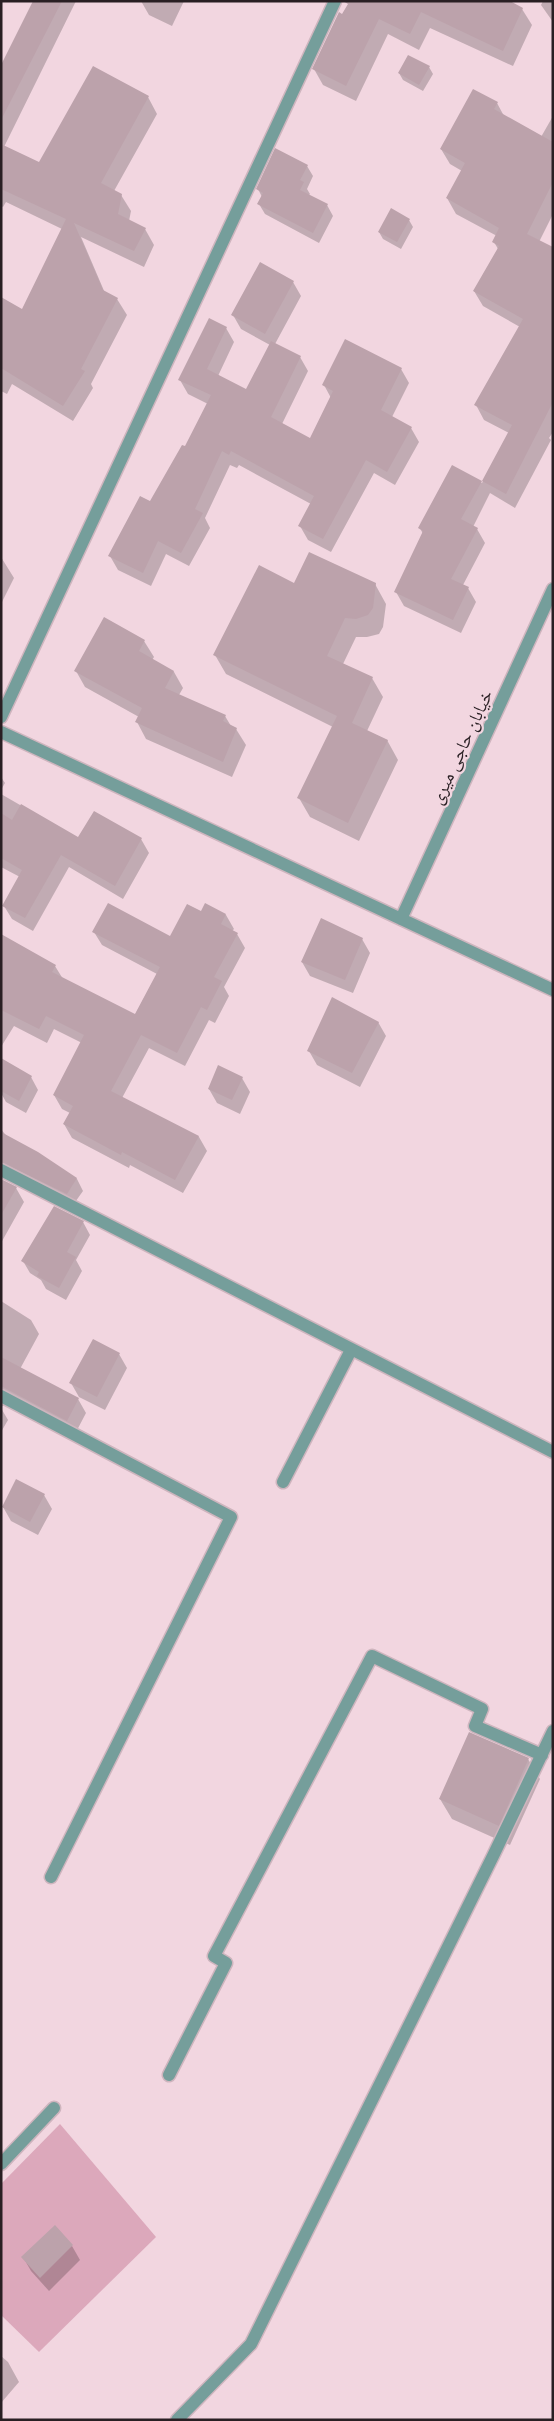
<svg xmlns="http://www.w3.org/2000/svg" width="554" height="2421" font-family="'Roboto Condensed','Noto Naskh Arabic',sans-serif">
<rect width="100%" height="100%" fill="#f2d6e0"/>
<path fill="#dca8bb" d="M 60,2124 L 156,2237 L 39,2352 L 1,2315 L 1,2184 Z"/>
<path fill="#0003" d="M 34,1 L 76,1 L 4,147 L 40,164 L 148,97 L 157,114 L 114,191 L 121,195 L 131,211 L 129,221 L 145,229 L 154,245 L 144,267 L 81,237 L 105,293 L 117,299 L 127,315 L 91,384 L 93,388 L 73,421 L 12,384 L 7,394 L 1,391 L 1,298 L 23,311 L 62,229 L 6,202 L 3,207 L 1,206 L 1,68 Z
M 141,1 L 184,1 L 172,26 L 149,15 Z
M 350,1 L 522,9 L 532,25 L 513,66 L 430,28 L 419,50 L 388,34 L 356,101 L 323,85 L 314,69 Z
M 543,1 L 553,1 L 553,22 L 541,5 Z
M 429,67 L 433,74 L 423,91 L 403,80 L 399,73 Z
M 497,103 L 504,116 L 541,137 L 553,116 L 553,214 L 539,242 L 553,249 L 553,432 L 549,438 L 551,440 L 515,508 L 490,493 L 473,527 L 477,529 L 485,543 L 463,585 L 468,588 L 476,602 L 461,633 L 404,606 L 396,592 L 423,534 L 420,528 L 453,467 L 482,483 L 509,433 L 484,420 L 476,405 L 520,327 L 483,306 L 474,291 L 498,249 L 494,242 L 497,236 L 456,214 L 447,198 L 462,171 L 450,164 L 441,149 Z
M 307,166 L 313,176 L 307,189 L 310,194 L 308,196 L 327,205 L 333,216 L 319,243 L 265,214 L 259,204 L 262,197 L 258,189 Z
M 409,220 L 413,227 L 401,249 L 383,239 L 379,232 Z
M 293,282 L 301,296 L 275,344 L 300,357 L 308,371 L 282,424 L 310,440 L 331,398 L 324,385 L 401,369 L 409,383 L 392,417 L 411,428 L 419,442 L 395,485 L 374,473 L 331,552 L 308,540 L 300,526 L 311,504 L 239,465 L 237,468 L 230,465 L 205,518 L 210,528 L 189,566 L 166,554 L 151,586 L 118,570 L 110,556 L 151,503 L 186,448 L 208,404 L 188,394 L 180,380 L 226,328 L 234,342 L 218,376 L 247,391 L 270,345 L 241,329 L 233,315 Z
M 1,557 L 14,578 L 1,604 Z
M 295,584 L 375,584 L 386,604 L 383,627 L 379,634 L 367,637 L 356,637 L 343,664 L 372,678 L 383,697 L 367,731 L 387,740 L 398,760 L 359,841 L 310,817 L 299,798 L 333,727 L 226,674 L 215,655 Z
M 144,641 L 154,657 L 152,660 L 174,672 L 183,688 L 179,695 L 225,716 L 231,726 L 236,729 L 246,745 L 232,777 L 146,739 L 137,722 L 139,717 L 85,687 L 76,671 Z
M 1,777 L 5,783 L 1,790 Z
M 1,794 L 79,839 L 141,839 L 149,853 L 123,899 L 69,867 L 33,931 L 12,919 L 4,906 L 20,877 L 1,867 Z
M 201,912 L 226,915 L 234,929 L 232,931 L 237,934 L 245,948 L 224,987 L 229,996 L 215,1023 L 209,1020 L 185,1066 L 149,1048 L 122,1098 L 199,1137 L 207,1151 L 183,1193 L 130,1165 L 129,1168 L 72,1138 L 64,1124 L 70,1113 L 62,1109 L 54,1095 L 82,1043 L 54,1029 L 47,1043 L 14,1026 L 1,1047 L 1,936 L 55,966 L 63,979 L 135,1015 L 157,974 L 102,945 L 94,932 L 170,938 Z
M 362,939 L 370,953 L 353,993 L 310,976 L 302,962 Z
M 378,1022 L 386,1036 L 360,1087 L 317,1065 L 309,1051 Z
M 31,1077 L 38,1090 L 26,1113 L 6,1102 L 1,1093 L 1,1085 Z
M 242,1078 L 250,1092 L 240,1114 L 217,1103 L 209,1089 Z
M 1,1129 L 8,1138 L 38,1153 L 77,1179 L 83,1191 L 73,1205 L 1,1164 Z
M 1,1180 L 16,1188 L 24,1202 L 1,1243 Z
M 83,1222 L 90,1235 L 76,1260 L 82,1271 L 66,1300 L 46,1289 L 41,1280 L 30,1273 L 23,1261 Z
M 1,1301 L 31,1320 L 39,1334 L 20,1369 L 78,1399 L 86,1413 L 75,1434 L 10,1401 L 1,1407 Z
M 119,1354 L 127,1368 L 105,1410 L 79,1397 L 71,1383 Z
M 1,1408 L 8,1420 L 1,1432 Z
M 44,1495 L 52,1509 L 38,1535 L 11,1521 L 3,1507 Z
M 528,1759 L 540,1779 L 510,1845 L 452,1819 L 440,1799 Z
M 72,2246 L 80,2260 L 49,2291 L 31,2271 L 23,2257 Z
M 1,2356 L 8,2362 L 19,2382 L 1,2403 Z"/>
<path fill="#bca2ab" d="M 33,1 L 62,1 L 1,120 L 1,65 Z
M 343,1 L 510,1 L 523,8 L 503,51 L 421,12 L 410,34 L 379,19 L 346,86 L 312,69 L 339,12 L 342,14 L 348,4 Z
M 408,55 L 430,66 L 419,85 L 398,73 Z
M 93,66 L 149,96 L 101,183 L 122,194 L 118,214 L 146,228 L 134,251 L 74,223 L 103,290 L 118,298 L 81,369 L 85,371 L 63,406 L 1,368 L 1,297 L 22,309 L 66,219 L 1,189 L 1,144 L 39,162 Z
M 473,89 L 498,102 L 494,109 L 553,142 L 553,182 L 527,234 L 553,247 L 553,402 L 506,494 L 482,481 L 512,425 L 474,405 L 523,319 L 473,291 L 499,246 L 492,242 L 499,228 L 446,198 L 465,163 L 440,149 Z
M 275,148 L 308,165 L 300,180 L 304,182 L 300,190 L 328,204 L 313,233 L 257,204 L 263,193 L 256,189 Z
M 391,208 L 410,219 L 397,242 L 378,232 Z
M 260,262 L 294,281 L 265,334 L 231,315 Z
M 209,318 L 227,327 L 207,369 L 246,389 L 271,341 L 301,356 L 271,417 L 310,438 L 333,391 L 322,385 L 345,339 L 402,368 L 381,410 L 412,427 L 387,472 L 366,460 L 323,539 L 298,526 L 314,496 L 231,451 L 229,455 L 222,451 L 195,509 L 203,513 L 181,553 L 158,541 L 143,573 L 108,556 L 140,496 L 150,501 L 182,445 L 185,446 L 211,395 L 178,380 Z
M 452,465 L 482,481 L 461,519 L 478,528 L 451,579 L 469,587 L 453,620 L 394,592 L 423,531 L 418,528 Z
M 309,552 L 376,583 L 373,608 L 368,615 L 356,619 L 345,618 L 327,656 L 373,677 L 352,723 L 388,740 L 348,823 L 297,798 L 337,716 L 213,655 L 259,565 L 294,583 Z
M 104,617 L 145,640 L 139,651 L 174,671 L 165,688 L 226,715 L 223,721 L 237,728 L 223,762 L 135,722 L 142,708 L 74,671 Z
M 21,804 L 78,837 L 94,811 L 142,838 L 115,886 L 61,855 L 25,918 L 2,906 L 22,870 L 1,858 L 1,813 L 12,820 Z
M 108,903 L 170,936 L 187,904 L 201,911 L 205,903 L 226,914 L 221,924 L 238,933 L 214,977 L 222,981 L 207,1010 L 201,1007 L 177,1053 L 141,1035 L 111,1091 L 199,1136 L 175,1180 L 122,1152 L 121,1155 L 63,1124 L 73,1106 L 53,1095 L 84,1035 L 46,1016 L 39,1029 L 1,1010 L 1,934 L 56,965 L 52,972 L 135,1014 L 160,967 L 92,932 Z
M 321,918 L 363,938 L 345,980 L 301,962 Z
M 332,997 L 379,1022 L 352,1073 L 307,1051 Z
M 1,1058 L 32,1076 L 19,1101 L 1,1091 Z
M 218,1065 L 243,1077 L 232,1100 L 208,1089 Z
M 1,1132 L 38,1152 L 77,1178 L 67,1194 L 1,1162 Z
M 1,1179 L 17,1187 L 1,1215 Z
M 54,1206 L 84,1221 L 67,1252 L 76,1257 L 59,1288 L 37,1276 L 39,1272 L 21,1261 Z
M 93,1339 L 120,1353 L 97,1397 L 69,1383 Z
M 1,1357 L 79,1398 L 67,1421 L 1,1386 Z
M 16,1479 L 45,1494 L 30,1522 L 2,1507 Z
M 469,1732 L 529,1758 L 499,1826 L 439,1799 Z
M 55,2225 L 73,2245 L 40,2278 L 21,2257 Z"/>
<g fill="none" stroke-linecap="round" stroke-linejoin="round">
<g stroke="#ceb5be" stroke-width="15">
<path id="minor" d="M 1,717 L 335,1
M 1,732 L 553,990
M 401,919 L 553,589
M 1,1170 L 553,1452
M 1,1396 L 231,1517 L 51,1877
M 283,1482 L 351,1350
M 169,2075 L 226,1963 L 214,1956 L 372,1656 L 482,1709 L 475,1726 L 542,1755
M 1,2164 L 54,2108
M 177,2420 L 251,2344 L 493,1856 L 553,1731"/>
</g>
<use href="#minor" stroke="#759e9b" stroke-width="12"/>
</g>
<g text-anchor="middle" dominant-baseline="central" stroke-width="4.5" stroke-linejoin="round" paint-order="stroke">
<g font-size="18" fill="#291f23" stroke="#f2d6e0">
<text transform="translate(461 747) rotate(-65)">خیابان حاجی میری</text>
</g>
</g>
<rect width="554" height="2421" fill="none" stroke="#291f23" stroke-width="5"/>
</svg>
